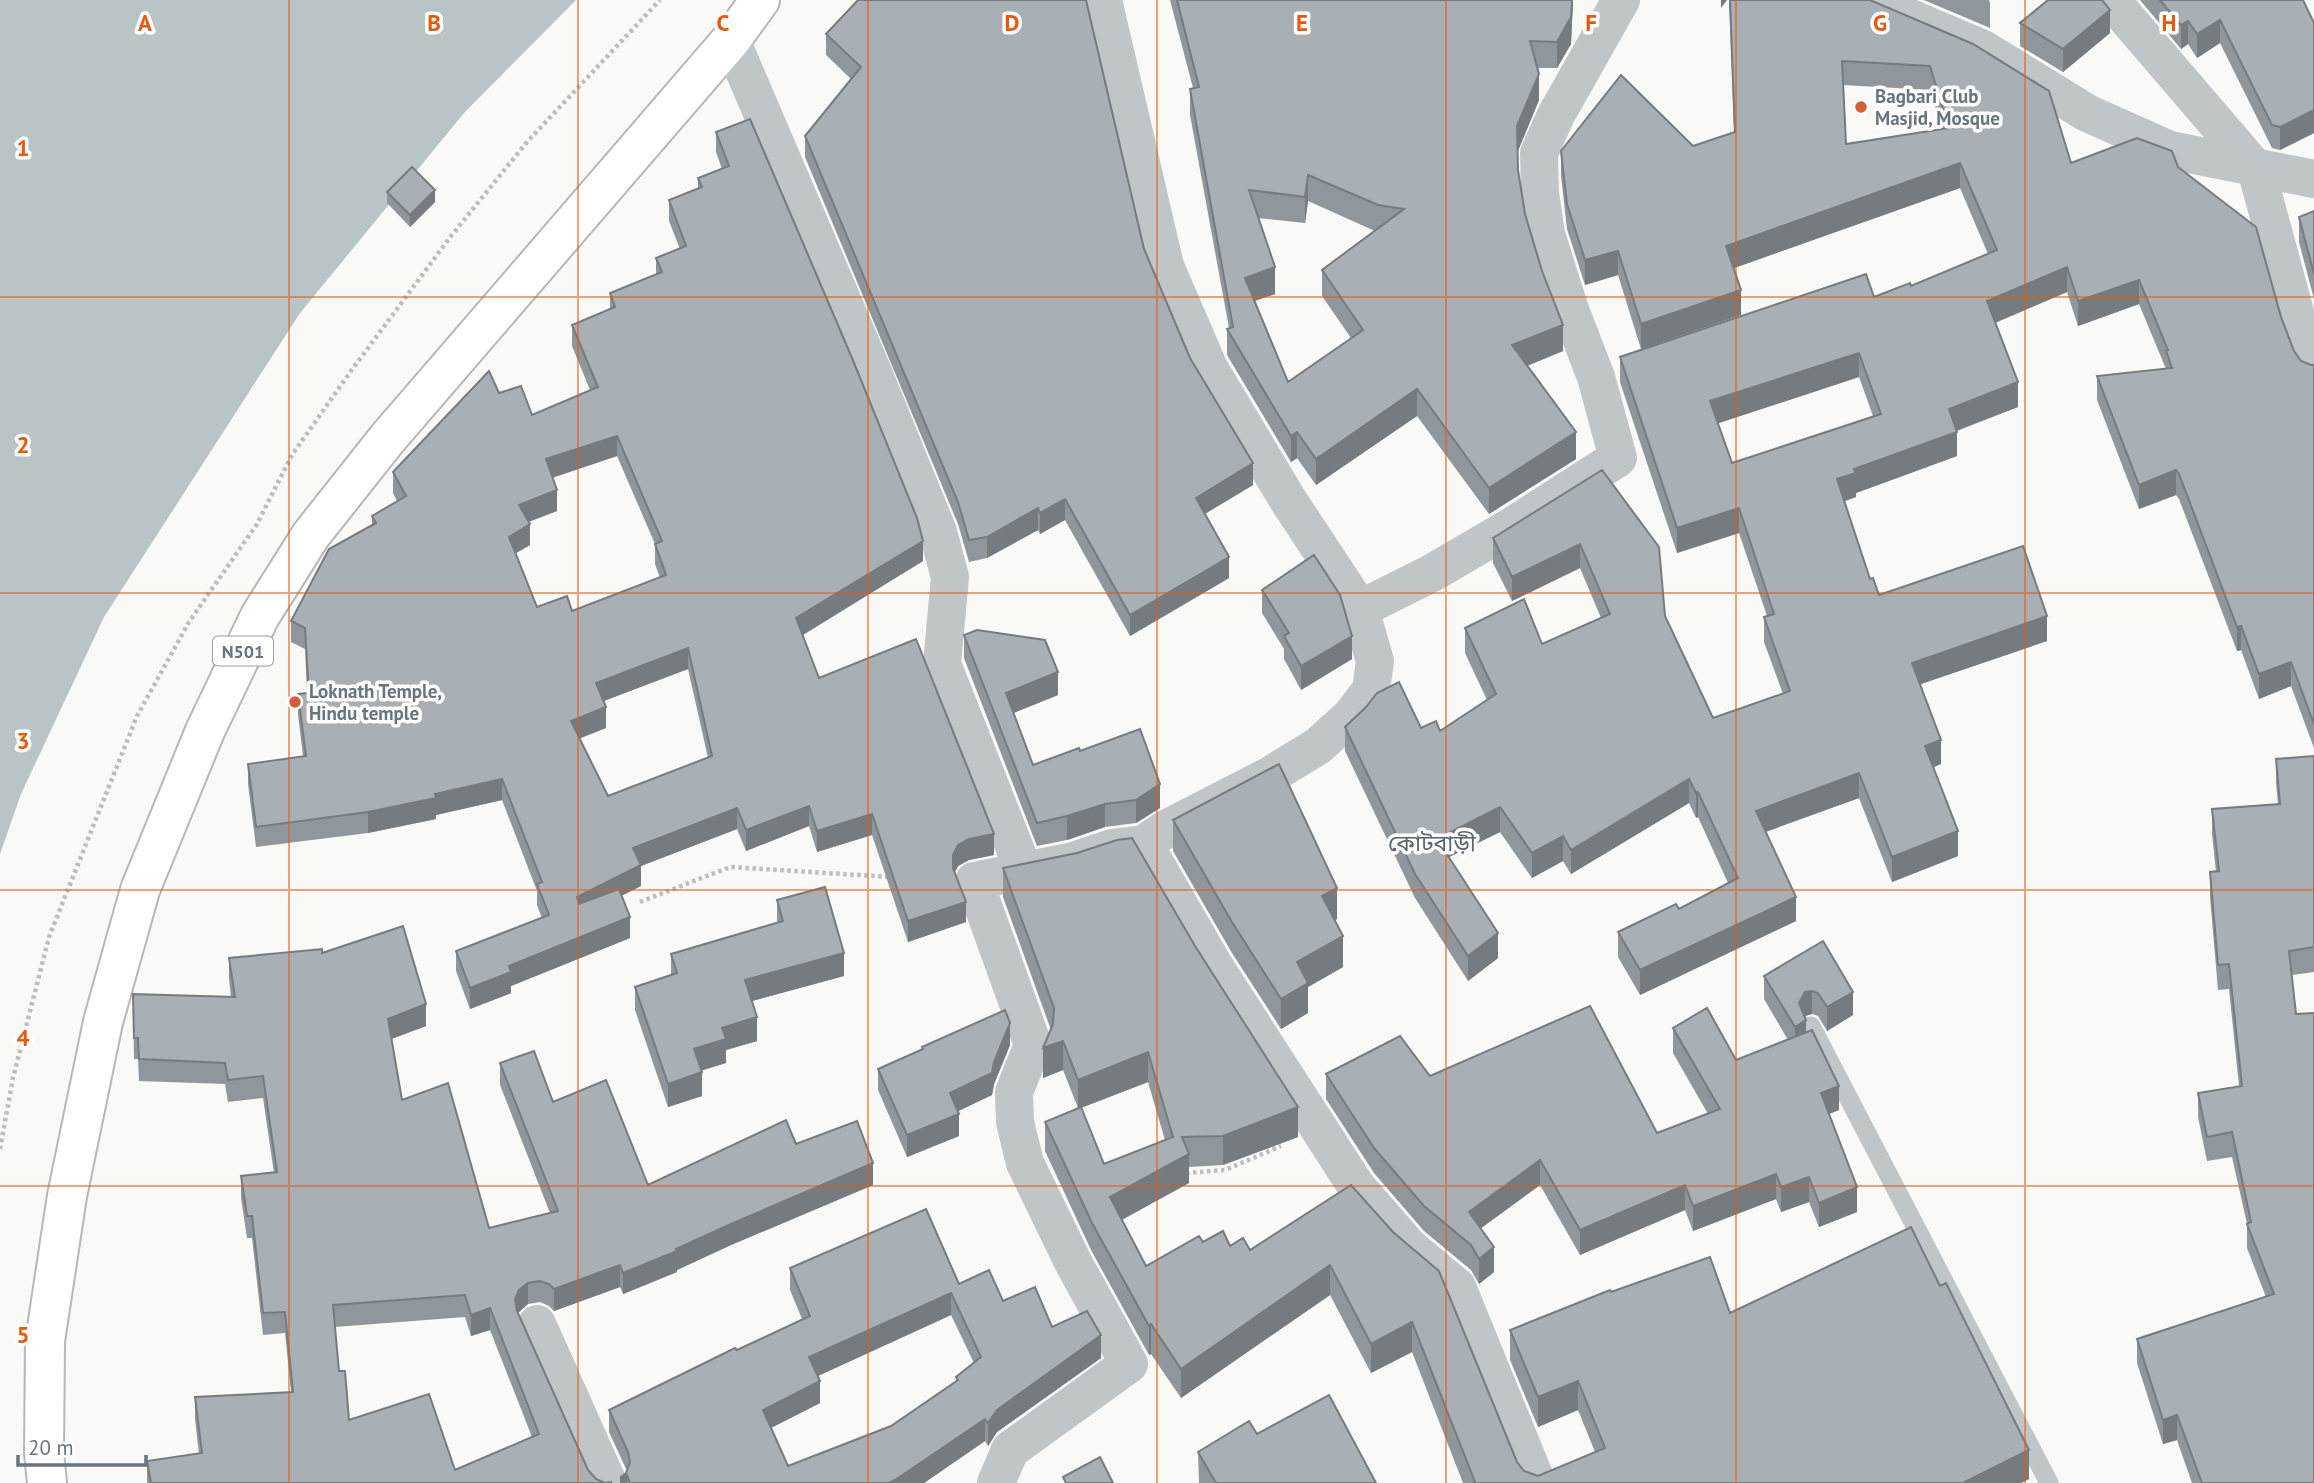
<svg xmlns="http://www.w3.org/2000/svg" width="2314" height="1483" font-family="'PT Sans','Noto Sans Bengali',sans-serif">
<rect width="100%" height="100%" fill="#f9f9f7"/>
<path fill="#b9c4c7" d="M 0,0 L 576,0 L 464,113 L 300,313 L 104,617 L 21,794 L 0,854 Z"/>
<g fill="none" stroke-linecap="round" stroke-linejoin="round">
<g stroke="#b4b8bb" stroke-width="42">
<path id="highway" d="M 47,1483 L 44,1453 L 45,1341 L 67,1196 L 103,1022 L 140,890 L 205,731 L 260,616 L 311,535 L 387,439 L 731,40 L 760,0"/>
</g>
<path stroke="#bbbec0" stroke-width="4.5" stroke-dasharray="3.5 3.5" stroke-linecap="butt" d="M 640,902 L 730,867 L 891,877
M 0,1149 L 13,1078 L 49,937 L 137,716 L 189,622 L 257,524 L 292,455 L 351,371 L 451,236 L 527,142 L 660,0
M 1186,1173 L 1225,1170 L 1281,1146"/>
<path stroke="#c0c5c8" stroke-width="19" d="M 1811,1026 L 2049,1483"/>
<path stroke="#c0c5c8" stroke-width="38" d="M 1868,0 L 1983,49 L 2087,113 L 2170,150 L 2314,179
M 2111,0 L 2256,169 L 2301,334 L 2314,368
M 731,40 L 872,370 L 938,532 L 950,577 L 942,664 L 1023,869
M 1360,609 L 1432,573 L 1509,528 L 1618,458 L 1596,377 L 1569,307 L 1546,234 L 1540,193 L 1539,153 L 1556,115 L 1621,0
M 1144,844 L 1213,964 L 1356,1186 L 1409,1247 L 1457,1287 L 1537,1483
M 537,1324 L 608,1483
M 996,1483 L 1010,1450 L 1129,1364 L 1073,1262 L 1025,1163 L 1015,1122 L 1014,1092 L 1033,1045 L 974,881 L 1073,861 L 1112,848 L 1144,844 L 1166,829 L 1269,776 L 1318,746 L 1351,716 L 1371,690 L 1375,661 L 1360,609 L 1288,500 L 1209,368 L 1165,266 L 1103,0"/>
<use href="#highway" stroke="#fff" stroke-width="38"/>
</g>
<path fill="#90979c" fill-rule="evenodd" d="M 1170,0 L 1573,0 L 1571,44 L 1557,68 L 1538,68 L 1539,100 L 1518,151 L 1518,170 L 1525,214 L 1563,351 L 1527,366 L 1576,459 L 1489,514 L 1417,416 L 1316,485 L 1297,458 L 1291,462 L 1227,355 L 1227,329 L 1229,328 L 1190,115 L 1190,89 L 1193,88 ZM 1308,201 L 1375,231 L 1322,270 L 1322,296 L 1351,338 L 1288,382 L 1255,301 L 1275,294 L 1258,218 L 1305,223 Z
M 1729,0 L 1870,0 L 2071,163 L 2178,167 L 2281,317 L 2294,351 L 2301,361 L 2311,365 L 2314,365 L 2314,748 L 2291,686 L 2259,699 L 2241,650 L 2237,651 L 2179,499 L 2176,495 L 2139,509 L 2097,400 L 2097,376 L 2166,369 L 2139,304 L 2078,326 L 2067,292 L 1995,323 L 2018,407 L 1957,431 L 1957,456 L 1856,493 L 1856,497 L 1844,501 L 1870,579 L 1879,595 L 2047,641 L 1921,684 L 1941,764 L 1933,767 L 1958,856 L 1892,882 L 1859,798 L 1766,832 L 1796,921 L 1640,995 L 1618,957 L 1618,932 L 1679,909 L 1728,883 L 1698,817 L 1696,818 L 1689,803 L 1571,874 L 1563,861 L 1532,878 L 1500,832 L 1449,857 L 1498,958 L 1468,981 L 1415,898 L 1345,751 L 1345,727 L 1421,728 L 1440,731 L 1487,700 L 1465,653 L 1465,628 L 1542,644 L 1601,618 L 1580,568 L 1512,601 L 1493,563 L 1493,538 L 1602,470 L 1665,616 L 1713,718 L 1783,694 L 1764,642 L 1764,617 L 1767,616 L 1739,533 L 1677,553 L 1620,382 L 1620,357 L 1874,297 L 1911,286 L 1988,254 L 1960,188 L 1733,268 L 1741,315 L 1641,349 L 1618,275 L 1585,285 L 1567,229 L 1561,176 L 1561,151 L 1693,146 L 1734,133 ZM 1843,85 L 1930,90 L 1942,129 L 1846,144 ZM 1859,377 L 1873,416 L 1732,463 L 1718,423 Z
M 1924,0 L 1989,0 L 1990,3 L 1990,28 Z
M 2140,0 L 2303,0 L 2314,23 L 2314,133 L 2280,150 L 2272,148 L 2220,43 L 2197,58 L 2188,44 L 2181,49 Z
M 2020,23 L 2110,33 L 2063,72 L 2020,46 Z
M 826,34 L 1144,249 L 1190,358 L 1253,485 L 1205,514 L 1229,578 L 1130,636 L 1065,520 L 1040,534 L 1038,530 L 987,558 L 969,562 L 958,524 L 805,157 L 805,136 L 851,79 L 826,55 Z
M 716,132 L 923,561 L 803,635 L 819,678 L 994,855 L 969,860 L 958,866 L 955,872 L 966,922 L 908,942 L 872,835 L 817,852 L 809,826 L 746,851 L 737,829 L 641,866 L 641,886 L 621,896 L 630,938 L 511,986 L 511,993 L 470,1009 L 456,971 L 456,951 L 542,918 L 537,905 L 537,891 L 502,800 L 436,815 L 436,819 L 368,833 L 256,847 L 248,784 L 248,764 L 303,756 L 298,715 L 298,694 L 307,693 L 305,649 L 291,642 L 291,621 L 372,525 L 372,516 L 397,501 L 393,493 L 393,472 L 499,393 L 532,415 L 590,390 L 572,346 L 572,325 L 610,309 L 610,293 L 656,274 L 656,258 L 680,249 L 669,221 L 669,200 L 698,189 L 698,178 L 722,169 L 716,152 ZM 617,456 L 655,544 L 655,564 L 660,578 L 572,611 L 537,607 L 516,553 L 530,545 L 529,522 L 557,511 L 553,477 ZM 688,669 L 708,758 L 608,796 L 579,738 L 606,728 L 603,701 Z
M 387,192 L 435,202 L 410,227 L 387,203 Z
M 2314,211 L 2314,299 L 2299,242 L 2299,217 Z
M 1262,590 L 1352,659 L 1301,690 L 1284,659 L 1284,649 L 1262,613 Z
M 964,635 L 1058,695 L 1013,713 L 1033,765 L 1080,751 L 1160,808 L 1136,823 L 1105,827 L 1067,840 L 1037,846 L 964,658 Z
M 2314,756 L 2314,972 L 2292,975 L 2314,1483 L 2192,1483 L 2177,1440 L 2163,1444 L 2137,1363 L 2137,1339 L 2266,1297 L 2247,1248 L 2247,1224 L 2232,1157 L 2207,1161 L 2198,1117 L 2198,1093 L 2239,1086 L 2229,989 L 2218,990 L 2210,897 L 2210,872 L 2216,872 L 2212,834 L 2212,809 L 2278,804 L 2276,783 L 2276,759 Z
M 1173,820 L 1337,919 L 1335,920 L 1343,967 L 1308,987 L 1308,1013 L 1281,1029 L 1232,953 L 1173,851 Z
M 1003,868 L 1298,1137 L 1223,1165 L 1189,1167 L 1189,1183 L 1122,1220 L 1146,1266 L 1203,1242 L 1230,1246 L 1250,1250 L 1351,1185 L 1517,1462 L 1524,1471 L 1538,1476 L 1595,1452 L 1578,1410 L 1538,1427 L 1510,1360 L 1510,1330 L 1611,1292 L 1730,1313 L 2029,1479 L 2021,1483 L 1463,1483 L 1412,1352 L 1371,1373 L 1330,1295 L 1181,1398 L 1151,1354 L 1149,1355 L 1092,1252 L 1045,1151 L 1045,1122 L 1078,1108 L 1063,1070 L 1043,1078 L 1051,1030 L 1003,897 ZM 1148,1082 L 1165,1140 L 1104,1164 L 1081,1108 Z
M 777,900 L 844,976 L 752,1001 L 757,1041 L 726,1050 L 726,1063 L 701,1070 L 702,1096 L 668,1107 L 635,1010 L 635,987 L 671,975 L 671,954 L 777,922 Z
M 1823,941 L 1853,1015 L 1827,1031 L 1818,1016 L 1812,1014 L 1805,1016 L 1806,1033 L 1839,1110 L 1829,1114 L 1857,1212 L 1819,1227 L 1809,1202 L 1781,1212 L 1776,1199 L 1693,1231 L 1685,1210 L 1580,1255 L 1540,1185 L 1481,1228 L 1494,1272 L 1479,1284 L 1471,1270 L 1424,1231 L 1374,1173 L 1326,1099 L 1326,1074 L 1430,1076 L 1657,1133 L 1708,1114 L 1673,1053 L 1673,1028 L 1736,1060 L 1788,1040 L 1764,999 L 1764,976 Z
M 322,953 L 426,1026 L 392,1039 L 402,1100 L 489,1228 L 550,1213 L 500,1085 L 500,1063 L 553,1102 L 648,1185 L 796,1144 L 873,1185 L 731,1245 L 677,1270 L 677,1272 L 623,1294 L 620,1287 L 554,1311 L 549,1306 L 540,1302 L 528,1304 L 519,1312 L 518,1314 L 588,1470 L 596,1479 L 605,1483 L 612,1483 L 147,1483 L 147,1461 L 199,1454 L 195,1419 L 195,1397 L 291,1392 L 285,1333 L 263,1335 L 252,1238 L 247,1238 L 241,1198 L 241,1176 L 274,1173 L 263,1098 L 228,1102 L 225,1084 L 139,1081 L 138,1059 L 134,1059 L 133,994 L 231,997 L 229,979 L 229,958 ZM 465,1317 L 471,1336 L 490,1330 L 532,1437 L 455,1470 L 349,1420 L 339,1371 L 335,1327 Z
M 1010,1045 L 994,1084 L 992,1095 L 958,1111 L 959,1136 L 907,1157 L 878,1090 L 878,1069 L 922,1049 L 922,1047 Z
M 790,1268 L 959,1284 L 1003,1301 L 1052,1327 L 1101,1358 L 997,1432 L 988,1446 L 985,1441 L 924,1483 L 620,1483 L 627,1471 L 609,1432 L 609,1410 L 802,1319 L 790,1290 ZM 951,1315 L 974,1363 L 956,1377 L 956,1382 L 891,1426 L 788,1466 L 771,1428 L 820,1403 L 818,1376 Z
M 1257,1434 L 1376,1483 L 1199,1483 L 1198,1452 Z"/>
<path fill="#767b7f" d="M 1572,0 L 1573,0 L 1571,44 L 1557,68 L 1557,42 Z
M 1721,0 L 1727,0 L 1721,8 Z
M 2110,10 L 2110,33 L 2063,72 L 2063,49 Z
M 2220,20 L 2220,43 L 2197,58 L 2197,34 Z
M 2188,21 L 2188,44 L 2181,49 L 2181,25 Z
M 1539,74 L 1539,100 L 1517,153 L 1517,126 Z
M 2314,110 L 2314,133 L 2280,150 L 2280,127 Z
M 1960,163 L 1960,188 L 1726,271 L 1726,246 Z
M 1308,175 L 1308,201 L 1305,223 L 1305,197 Z
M 435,190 L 435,202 L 410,227 L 410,215 Z
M 1618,251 L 1618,275 L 1585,285 L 1585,260 Z
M 1275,267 L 1275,294 L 1245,304 L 1245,278 Z
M 2067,267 L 2067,292 L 1987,326 L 1987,301 Z
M 2139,280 L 2139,304 L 2078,326 L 2078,301 Z
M 1741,290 L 1741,315 L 1641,349 L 1641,324 Z
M 1563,325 L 1563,351 L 1512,372 L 1512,345 Z
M 1859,353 L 1859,377 L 1710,426 L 1710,401 Z
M 2018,382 L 2018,407 L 1949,433 L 1949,409 Z
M 1417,389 L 1417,416 L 1316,485 L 1316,459 Z
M 1297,432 L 1297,458 L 1291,462 L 1291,436 Z
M 1576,432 L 1576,459 L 1489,514 L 1489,488 Z
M 1957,432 L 1957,456 L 1856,493 L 1856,497 L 1837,504 L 1837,479 L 1854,469 Z
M 617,436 L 617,456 L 546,480 L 546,459 Z
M 1253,463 L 1253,485 L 1196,519 L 1196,498 Z
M 2176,470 L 2176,495 L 2139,509 L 2139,485 Z
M 557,490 L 557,511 L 519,525 L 519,505 Z
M 1065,499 L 1065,520 L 1040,534 L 1040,513 Z
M 1038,508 L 1038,530 L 987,558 L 987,537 Z
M 1739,508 L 1739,533 L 1677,553 L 1677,528 Z
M 530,524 L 530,545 L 509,557 L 509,537 Z
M 923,541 L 923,561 L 796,639 L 796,618 Z
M 1580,544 L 1580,568 L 1512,601 L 1512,577 Z
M 1229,557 L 1229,578 L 1130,636 L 1130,615 Z
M 2047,616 L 2047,641 L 1912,687 L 1912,663 Z
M 2241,626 L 2241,650 L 2237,651 L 2237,627 Z
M 1352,636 L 1352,659 L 1301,690 L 1301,666 Z
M 688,648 L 688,669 L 596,704 L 596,683 Z
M 2291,662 L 2291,686 L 2259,699 L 2259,674 Z
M 1058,672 L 1058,695 L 1006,716 L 1006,693 Z
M 606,707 L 606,728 L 571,742 L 571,721 Z
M 1941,740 L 1941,764 L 1925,771 L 1925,746 Z
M 1859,773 L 1859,798 L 1756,835 L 1756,811 Z
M 502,779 L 502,800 L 436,815 L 436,819 L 368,833 L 368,812 L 435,794 Z
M 1689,779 L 1689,803 L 1571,874 L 1571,850 Z
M 1160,784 L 1160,808 L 1136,823 L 1136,800 Z
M 1698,792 L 1698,817 L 1696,818 L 1696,793 Z
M 1105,804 L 1105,827 L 1067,840 L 1067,816 Z
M 809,806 L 809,826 L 746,851 L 746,830 Z
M 1500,807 L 1500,832 L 1437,863 L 1437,839 Z
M 737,808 L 737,829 L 641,866 L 641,886 L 577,918 L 577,897 L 633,848 Z
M 872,814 L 872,835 L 817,852 L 817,831 Z
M 1958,831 L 1958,856 L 1892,882 L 1892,857 Z
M 994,834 L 994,855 L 969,860 L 958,866 L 953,875 L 953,855 L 958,845 L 969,839 Z
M 1563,836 L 1563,861 L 1532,878 L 1532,853 Z
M 1337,888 L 1337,919 L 1322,927 L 1322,896 Z
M 1796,897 L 1796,921 L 1640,995 L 1640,970 Z
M 966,902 L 966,922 L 908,942 L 908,921 Z
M 630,917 L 630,938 L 511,986 L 511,993 L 470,1009 L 470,988 L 509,966 Z
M 1498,933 L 1498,958 L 1468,981 L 1468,956 Z
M 1343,936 L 1343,967 L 1308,987 L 1308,1013 L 1281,1029 L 1281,999 L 1297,962 Z
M 844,953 L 844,976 L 745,1003 L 745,980 Z
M 1812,991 L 1812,1014 L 1805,1016 L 1806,1020 L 1806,1043 L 1795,1050 L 1795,1027 L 1799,1003 L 1805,992 Z
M 1853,992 L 1853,1015 L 1827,1031 L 1827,1007 Z
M 426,1004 L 426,1026 L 388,1040 L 388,1019 Z
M 757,1017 L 757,1041 L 726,1050 L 726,1063 L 694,1073 L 694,1049 L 722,1028 Z
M 1010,1023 L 1010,1045 L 994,1084 L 992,1095 L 950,1115 L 950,1093 L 994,1062 Z
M 1063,1041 L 1063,1070 L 1043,1078 L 1043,1048 Z
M 1148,1052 L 1148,1082 L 1078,1109 L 1078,1080 Z
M 702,1072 L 702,1096 L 668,1107 L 668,1084 Z
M 1839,1086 L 1839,1110 L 1821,1117 L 1821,1093 Z
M 1298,1107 L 1298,1137 L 1223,1165 L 1223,1136 Z
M 959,1114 L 959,1136 L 907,1157 L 907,1135 Z
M 1189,1154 L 1189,1183 L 1110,1226 L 1110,1197 Z
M 1540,1160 L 1540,1185 L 1469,1237 L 1469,1212 Z
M 873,1163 L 873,1185 L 731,1245 L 677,1270 L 677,1272 L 623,1294 L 623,1273 L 731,1224 Z
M 1776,1174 L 1776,1199 L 1693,1231 L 1693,1206 Z
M 1809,1177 L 1809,1202 L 1781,1212 L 1781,1187 Z
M 1685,1185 L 1685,1210 L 1580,1255 L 1580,1230 Z
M 1857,1187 L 1857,1212 L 1819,1227 L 1819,1203 Z
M 1494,1247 L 1494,1272 L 1479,1284 L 1479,1259 Z
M 620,1265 L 620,1287 L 554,1311 L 554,1289 Z
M 1330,1265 L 1330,1295 L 1181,1398 L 1181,1369 Z
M 528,1283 L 528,1304 L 519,1312 L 515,1321 L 515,1299 L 519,1290 Z
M 951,1293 L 951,1315 L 809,1380 L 809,1357 Z
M 490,1308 L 490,1330 L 471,1336 L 471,1315 Z
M 1412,1322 L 1412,1352 L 1371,1373 L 1371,1344 Z
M 1151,1324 L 1151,1354 L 1149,1355 L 1149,1326 Z
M 1101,1335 L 1101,1358 L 997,1432 L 988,1446 L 988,1423 L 997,1410 Z
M 820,1381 L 820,1403 L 763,1432 L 763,1410 Z
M 1578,1381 L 1578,1410 L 1538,1427 L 1538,1397 Z
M 2177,1415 L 2177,1440 L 2163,1444 L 2163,1420 Z
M 985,1419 L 985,1441 L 924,1483 L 888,1483 Z
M 2029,1450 L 2029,1479 L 2021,1483 L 1963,1483 Z
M 627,1475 L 627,1483 L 620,1483 L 620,1478 Z"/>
<path fill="#a8b0b5" stroke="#767b7f" stroke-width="2" fill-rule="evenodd" d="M 858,0 L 1086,0 L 1144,249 L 1190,358 L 1253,463 L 1196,498 L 1229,557 L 1130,615 L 1065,499 L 1040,513 L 1038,508 L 987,537 L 969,540 L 958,502 L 805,136 L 861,67 L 826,34 Z
M 1177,0 L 1572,0 L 1571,17 L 1557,42 L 1530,41 L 1539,74 L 1517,126 L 1518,170 L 1525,214 L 1542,271 L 1563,325 L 1512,345 L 1576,432 L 1489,488 L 1417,389 L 1316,459 L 1297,432 L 1291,436 L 1227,329 L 1233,327 L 1190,89 L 1199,87 ZM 1308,175 L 1378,205 L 1404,209 L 1322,270 L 1363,330 L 1288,382 L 1245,278 L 1275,267 L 1249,190 L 1305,197 Z
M 1730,0 L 1870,0 L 1973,44 L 2049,91 L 2071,163 L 2137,138 L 2172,151 L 2178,167 L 2256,227 L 2281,317 L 2294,351 L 2301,361 L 2311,365 L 2314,365 L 2314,724 L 2291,662 L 2259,674 L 2241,626 L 2237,627 L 2179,474 L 2176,470 L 2139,485 L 2097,376 L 2172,368 L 2166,351 L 2168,350 L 2139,280 L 2078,301 L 2067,267 L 1987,301 L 2018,382 L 1949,409 L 1957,432 L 1854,469 L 1856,473 L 1837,479 L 1870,579 L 1873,578 L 1879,595 L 2023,546 L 2047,616 L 1912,663 L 1941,740 L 1925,746 L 1958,831 L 1892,857 L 1859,773 L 1756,811 L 1796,897 L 1640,970 L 1618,932 L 1676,904 L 1679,909 L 1738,878 L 1698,792 L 1696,793 L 1689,779 L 1571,850 L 1563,836 L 1532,853 L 1500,807 L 1437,839 L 1498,933 L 1468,956 L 1415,874 L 1345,727 L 1366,707 L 1377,693 L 1399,682 L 1421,728 L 1436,721 L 1440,731 L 1496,694 L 1465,628 L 1524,599 L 1542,644 L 1610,614 L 1580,544 L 1512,577 L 1493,538 L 1602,470 L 1659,547 L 1665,616 L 1713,718 L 1790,691 L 1764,617 L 1774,614 L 1739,508 L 1677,528 L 1620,357 L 1866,274 L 1874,297 L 1910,283 L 1911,286 L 1997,250 L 1960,163 L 1726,246 L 1741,290 L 1641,324 L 1618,251 L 1585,260 L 1567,204 L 1561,151 L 1621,75 L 1693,146 L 1735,132 ZM 1842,61 L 1930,66 L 1949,128 L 1846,144 ZM 1859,353 L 1881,414 L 1732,463 L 1710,401 Z
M 2048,0 L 2102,0 L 2110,10 L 2063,49 L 2020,23 Z
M 2160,0 L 2303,0 L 2314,23 L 2314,110 L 2280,127 L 2272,125 L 2220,20 L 2197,34 L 2188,21 L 2181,25 Z
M 750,119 L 852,358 L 917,518 L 923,541 L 796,618 L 819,678 L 916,639 L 994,834 L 969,839 L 958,845 L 953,855 L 953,868 L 966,902 L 908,921 L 872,814 L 817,831 L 809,806 L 746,830 L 737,808 L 633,848 L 641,865 L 577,897 L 579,904 L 619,889 L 630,917 L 509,966 L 511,972 L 470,988 L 456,951 L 549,915 L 537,884 L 542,882 L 502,779 L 435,794 L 436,798 L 368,812 L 256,827 L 248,764 L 306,756 L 298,694 L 309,693 L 305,628 L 291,621 L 329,549 L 376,523 L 372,516 L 406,496 L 393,472 L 489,371 L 499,393 L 521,386 L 532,415 L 598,387 L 572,325 L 615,307 L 610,293 L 662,272 L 656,258 L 686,246 L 669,200 L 702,187 L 698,178 L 729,166 L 716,132 ZM 617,436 L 662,541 L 655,544 L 666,575 L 572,611 L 567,596 L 537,607 L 509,537 L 530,524 L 519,505 L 557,490 L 546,459 ZM 688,648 L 712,756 L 608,796 L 571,721 L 606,707 L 596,683 Z
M 412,167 L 435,190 L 410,215 L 387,192 Z
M 2314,211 L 2314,274 L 2299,217 Z
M 1314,555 L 1340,595 L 1352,636 L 1301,666 L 1284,636 L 1289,633 L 1262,590 Z
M 977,630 L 1045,640 L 1058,672 L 1006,693 L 1033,765 L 1079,748 L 1080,751 L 1140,729 L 1160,784 L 1136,800 L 1105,804 L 1067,816 L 1037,823 L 964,635 Z
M 2314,756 L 2314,947 L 2289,951 L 2296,1014 L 2314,1013 L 2314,1483 L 2202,1483 L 2177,1415 L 2163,1420 L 2137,1339 L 2274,1294 L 2247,1224 L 2251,1222 L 2232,1132 L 2207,1137 L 2198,1093 L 2242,1086 L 2229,964 L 2218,965 L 2210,872 L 2219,871 L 2212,809 L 2280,804 L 2276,759 Z
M 1279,764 L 1337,888 L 1322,896 L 1343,936 L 1297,962 L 1308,983 L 1281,999 L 1232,922 L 1173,820 Z
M 1132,838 L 1195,946 L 1298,1107 L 1223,1136 L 1182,1137 L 1189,1154 L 1110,1197 L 1146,1266 L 1199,1236 L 1203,1242 L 1223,1231 L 1230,1246 L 1243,1238 L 1250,1250 L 1351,1185 L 1393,1232 L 1439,1271 L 1517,1462 L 1524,1471 L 1538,1476 L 1605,1448 L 1578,1381 L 1538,1397 L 1510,1330 L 1610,1290 L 1611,1292 L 1710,1257 L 1730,1313 L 1911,1227 L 1940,1286 L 1946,1283 L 2029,1450 L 1963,1483 L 1473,1483 L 1475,1482 L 1412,1322 L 1371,1344 L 1330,1265 L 1181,1369 L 1151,1324 L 1149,1326 L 1092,1223 L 1045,1122 L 1081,1107 L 1104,1164 L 1173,1137 L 1148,1052 L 1078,1080 L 1063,1041 L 1043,1048 L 1053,1024 L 1054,1008 L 1003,868 L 1077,853 L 1117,840 Z
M 825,887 L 844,953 L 745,980 L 757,1017 L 722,1028 L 726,1039 L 694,1049 L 702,1072 L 668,1084 L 635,987 L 677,973 L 671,954 L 783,921 L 777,900 Z
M 403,926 L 426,1004 L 388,1019 L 402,1100 L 448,1083 L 489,1228 L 558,1211 L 500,1063 L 534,1051 L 553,1102 L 606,1080 L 648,1185 L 786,1120 L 796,1144 L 857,1121 L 873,1163 L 731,1224 L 676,1249 L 677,1251 L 623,1273 L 620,1265 L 554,1289 L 549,1284 L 540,1281 L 528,1283 L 519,1290 L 515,1299 L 517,1311 L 588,1470 L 596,1479 L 605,1483 L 612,1482 L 610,1483 L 151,1483 L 147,1461 L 202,1453 L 195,1397 L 293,1392 L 285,1312 L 263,1313 L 252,1216 L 247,1216 L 241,1176 L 277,1172 L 263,1076 L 228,1080 L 225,1063 L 139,1059 L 138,1038 L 134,1038 L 133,994 L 235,997 L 229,958 L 322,949 L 322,953 ZM 465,1295 L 471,1315 L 490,1308 L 539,1434 L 455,1470 L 429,1394 L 349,1420 L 345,1371 L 339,1371 L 333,1305 Z
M 1823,941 L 1853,992 L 1827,1007 L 1818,993 L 1812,991 L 1805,992 L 1799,1003 L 1806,1020 L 1795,1027 L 1764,976 Z
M 1590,1006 L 1657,1133 L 1720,1109 L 1673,1028 L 1707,1008 L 1736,1060 L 1812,1030 L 1839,1086 L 1821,1093 L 1857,1187 L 1819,1203 L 1809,1177 L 1781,1187 L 1776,1174 L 1693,1206 L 1685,1185 L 1580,1230 L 1540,1160 L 1469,1212 L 1494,1247 L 1479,1259 L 1471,1245 L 1424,1206 L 1374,1148 L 1326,1074 L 1400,1036 L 1430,1076 Z
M 1005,1010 L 1010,1023 L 994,1062 L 992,1073 L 950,1093 L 959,1114 L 907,1135 L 878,1069 L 923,1049 L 922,1047 Z
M 926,1209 L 959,1284 L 989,1270 L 1003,1301 L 1035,1287 L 1052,1327 L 1087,1311 L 1101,1335 L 997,1410 L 988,1423 L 985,1419 L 895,1480 L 888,1483 L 630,1483 L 627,1475 L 620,1478 L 626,1473 L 630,1462 L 628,1452 L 609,1410 L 735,1348 L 737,1350 L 810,1316 L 790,1268 ZM 951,1293 L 981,1357 L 956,1377 L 958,1380 L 891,1426 L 788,1466 L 763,1410 L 820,1381 L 809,1357 Z
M 1329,1395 L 1376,1483 L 1216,1483 L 1198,1452 L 1249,1421 L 1257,1434 Z
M 1100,1457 L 1113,1483 L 1066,1483 L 1063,1477 Z"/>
<path fill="none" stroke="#e8590c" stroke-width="2" stroke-opacity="0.55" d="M 289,0 L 289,1483M 578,0 L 578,1483M 868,0 L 868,1483M 1157,0 L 1157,1483M 1446,0 L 1446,1483M 1736,0 L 1736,1483M 2025,0 L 2025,1483M 0,297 L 2314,297M 0,593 L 2314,593M 0,890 L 2314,890M 0,1186 L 2314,1186"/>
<g fill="#d65d3a" stroke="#fff" stroke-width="2.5">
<circle cx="1861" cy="107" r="7"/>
<circle cx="295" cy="702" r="7"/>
</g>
<g text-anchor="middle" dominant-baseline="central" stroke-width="7" stroke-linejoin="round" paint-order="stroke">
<rect fill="#fff" stroke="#949ea5" stroke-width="2" x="213" y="636.5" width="60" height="29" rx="5"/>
<g font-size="18" font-weight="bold" fill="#66757f">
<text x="243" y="651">N501</text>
</g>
<g font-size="19" font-weight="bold" fill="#66757f" stroke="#fff" text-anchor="start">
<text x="1875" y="96">Bagbari Club<tspan x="1875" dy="22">Masjid, Mosque</tspan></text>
<text x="309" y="691">Loknath Temple,<tspan x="309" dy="22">Hindu temple</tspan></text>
</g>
<g font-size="23" fill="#58636b" stroke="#fff">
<text x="1432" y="842">কোটবাড়ী</text>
</g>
</g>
<g font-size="23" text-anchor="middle" font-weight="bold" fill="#e8590c" stroke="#fff" stroke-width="7" stroke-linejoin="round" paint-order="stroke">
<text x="145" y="31">A</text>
<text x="434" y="31">B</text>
<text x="723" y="31">C</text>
<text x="1012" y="31">D</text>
<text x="1302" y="31">E</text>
<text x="1591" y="31">F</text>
<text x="1880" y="31">G</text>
<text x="2169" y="31">H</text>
<text x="23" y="156">1</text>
<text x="23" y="453">2</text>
<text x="23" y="749">3</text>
<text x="23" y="1046">4</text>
<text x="23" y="1343">5</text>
</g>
<path d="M18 1455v10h128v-10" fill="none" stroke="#66757f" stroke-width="3.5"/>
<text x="28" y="1455" font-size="21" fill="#66757f" stroke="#ffffff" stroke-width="5" paint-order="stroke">20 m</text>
</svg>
